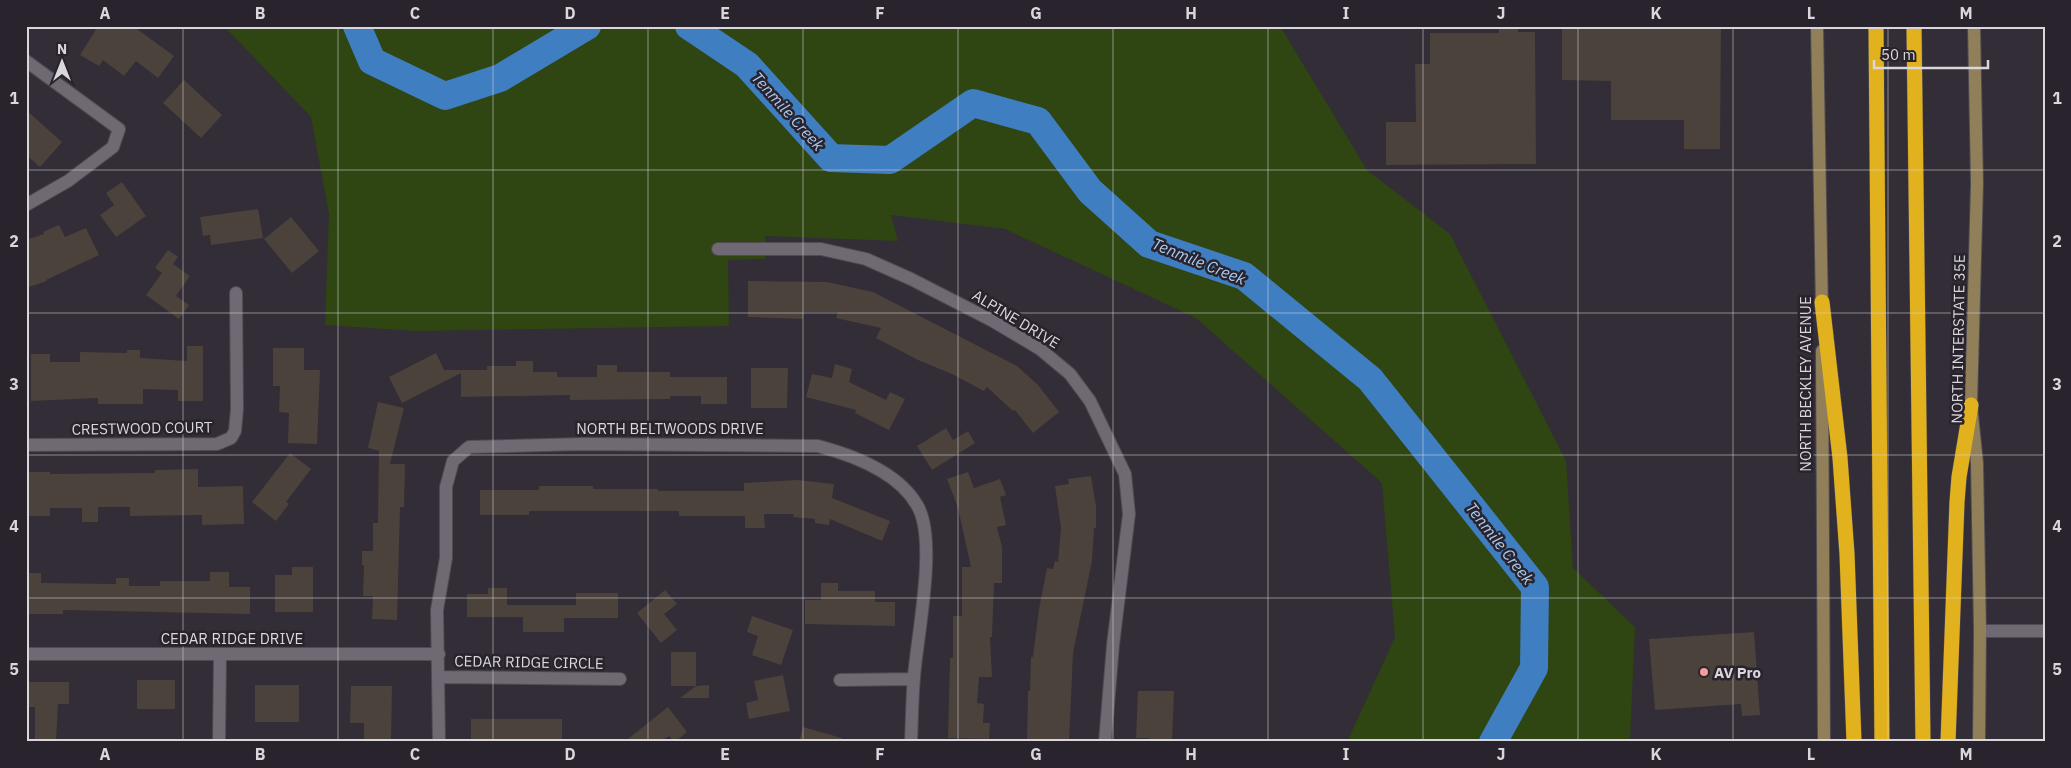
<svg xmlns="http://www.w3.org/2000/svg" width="2071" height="768" font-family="'IBM Plex Sans',sans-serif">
<rect width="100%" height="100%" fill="#322d36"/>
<path fill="#2f4512" d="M 224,26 L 1280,26 L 1367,170 L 1450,234 L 1566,461 L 1573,568 L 1635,627 L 1630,742 L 1347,742 L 1395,637 L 1382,483 L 1196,318 L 1005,229 L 891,215 L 898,241 L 765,236 L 765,259 L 728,260 L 729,326 L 416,331 L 325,325 L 329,214 L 311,117 Z"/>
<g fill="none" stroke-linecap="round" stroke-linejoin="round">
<path stroke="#3f7ec1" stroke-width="28" d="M 357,26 L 372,61 L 445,96 L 500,78 L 587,26
M 689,26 L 747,65 L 831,158 L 890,160 L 973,103 L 1038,121 L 1090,191 L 1149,244 L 1244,276 L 1370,379 L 1535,587 L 1534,668 L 1493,742"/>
</g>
<path fill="#4b423b" d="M 98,26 L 137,26 L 137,29 L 174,56 L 158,78 L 136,61 L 124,76 L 103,60 L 99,66 L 80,55 Z
M 1499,26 L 1518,26 L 1518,32 L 1535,32 L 1536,164 L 1386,165 L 1386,122 L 1416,122 L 1415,64 L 1430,64 L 1430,33 L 1499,33 Z
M 1562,26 L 1721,26 L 1720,149 L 1684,149 L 1684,120 L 1611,120 L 1611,81 L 1562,80 Z
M 184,80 L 222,115 L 201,138 L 163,103 Z
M 26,110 L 62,142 L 40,167 L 26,155 Z
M 122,182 L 146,216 L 116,237 L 100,215 L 114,205 L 106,193 Z
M 258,209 L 263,238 L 211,245 L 210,235 L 203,236 L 200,217 Z
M 291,217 L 319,251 L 292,273 L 264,239 Z
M 59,225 L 65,237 L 86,228 L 99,255 L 46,280 L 47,281 L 26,288 L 26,240 L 44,234 L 43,232 Z
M 168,250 L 178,257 L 173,264 L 190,276 L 176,296 L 189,305 L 179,319 L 146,295 L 162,273 L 155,268 Z
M 748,281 L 827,282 L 873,292 L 1017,366 L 1038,385 L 1059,412 L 1033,433 L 1015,410 L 1013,411 L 987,387 L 984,391 L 952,374 L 918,360 L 876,338 L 881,328 L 836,318 L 838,312 L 803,312 L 803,319 L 748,317 Z
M 187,346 L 203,346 L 203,401 L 178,401 L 178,390 L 143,389 L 143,404 L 98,404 L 98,398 L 31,401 L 31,354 L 50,354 L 50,362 L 80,362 L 80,352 L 127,353 L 127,350 L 140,350 L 140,358 L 187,361 Z
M 273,348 L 304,348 L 304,370 L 320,370 L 317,444 L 288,443 L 289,413 L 279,412 L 280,386 L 273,386 Z
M 436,353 L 444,370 L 487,370 L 487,366 L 516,366 L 516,361 L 533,361 L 533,372 L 557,372 L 557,377 L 597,377 L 597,365 L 617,365 L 617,372 L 670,372 L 670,377 L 727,377 L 727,404 L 701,404 L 701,396 L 670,396 L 670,399 L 570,400 L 570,395 L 461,397 L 461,373 L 402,403 L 389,377 Z
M 835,364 L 852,369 L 849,382 L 886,400 L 890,392 L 905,399 L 889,430 L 855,413 L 856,410 L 806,397 L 812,374 L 832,378 Z
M 751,368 L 788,368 L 787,408 L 751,408 Z
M 378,402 L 404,408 L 390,464 L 405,464 L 404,507 L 400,507 L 397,620 L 372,619 L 373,596 L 363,596 L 364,565 L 362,565 L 362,551 L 373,551 L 373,523 L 378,523 L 379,451 L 368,448 Z
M 946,428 L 953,440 L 968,431 L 975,443 L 932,470 L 917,446 Z
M 290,453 L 311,469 L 286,502 L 289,504 L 276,521 L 252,502 Z
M 198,469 L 198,487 L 243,486 L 244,524 L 202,525 L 202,515 L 130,516 L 130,507 L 98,507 L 98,522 L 82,522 L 82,508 L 50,508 L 50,516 L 26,516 L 26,472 L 50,472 L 50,474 L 155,473 L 155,470 Z
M 968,472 L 974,488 L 1000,479 L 1006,495 L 1000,497 L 1006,525 L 997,527 L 1002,547 L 1002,583 L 994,583 L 992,637 L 990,637 L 992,677 L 979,677 L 977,703 L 984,704 L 983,723 L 990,723 L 989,739 L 948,738 L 950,658 L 953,658 L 953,616 L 962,616 L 962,567 L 971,567 L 958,508 L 947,479 Z
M 1091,476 L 1096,506 L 1096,528 L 1094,528 L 1092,561 L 1073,653 L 1069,742 L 1027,742 L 1028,691 L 1030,691 L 1031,657 L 1033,657 L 1039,609 L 1047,568 L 1053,569 L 1055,561 L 1058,562 L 1061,528 L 1055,486 L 1069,484 L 1068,479 Z
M 797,480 L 834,484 L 832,498 L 890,521 L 882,541 L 830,519 L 829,525 L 815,523 L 815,519 L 793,517 L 794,514 L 764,514 L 765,528 L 745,528 L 745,516 L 679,516 L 679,511 L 529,511 L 529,515 L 480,515 L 480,490 L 539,490 L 539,486 L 593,486 L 593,489 L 658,489 L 658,491 L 744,491 L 744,483 Z
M 292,567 L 313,567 L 313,612 L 275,612 L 275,575 L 292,575 Z
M 210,572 L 229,572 L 229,587 L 250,587 L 250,614 L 63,610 L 63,614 L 26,614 L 26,573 L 41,573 L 41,583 L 116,584 L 116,578 L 129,578 L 129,586 L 160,586 L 160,581 L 210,581 Z
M 821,583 L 838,583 L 838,591 L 875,591 L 875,602 L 895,602 L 895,626 L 805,624 L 805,600 L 821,600 Z
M 488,588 L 507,588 L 507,605 L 576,605 L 576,593 L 618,593 L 618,618 L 564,618 L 564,632 L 523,632 L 523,617 L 467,617 L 467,594 L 488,594 Z
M 665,590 L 677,604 L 664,614 L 677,630 L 661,643 L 637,613 Z
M 752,616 L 793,630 L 781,665 L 752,655 L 758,636 L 747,632 Z
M 1754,632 L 1760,715 L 1742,716 L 1741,704 L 1655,710 L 1649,639 Z
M 671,652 L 696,652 L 696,686 L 709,685 L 709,698 L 680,698 L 696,686 L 671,686 Z
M 783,675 L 790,711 L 749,719 L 746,703 L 758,700 L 754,681 Z
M 137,680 L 175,680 L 175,709 L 137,709 Z
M 28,682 L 69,682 L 69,704 L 58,704 L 56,742 L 35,742 L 35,707 L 28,707 Z
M 255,685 L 299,685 L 299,722 L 255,722 Z
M 351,686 L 392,686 L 391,742 L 364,742 L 364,723 L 350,723 Z
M 1138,691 L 1174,691 L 1172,742 L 1149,742 L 1149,738 L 1136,738 Z
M 668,707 L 687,732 L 675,742 L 669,736 L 661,742 L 624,742 Z
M 471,719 L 562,719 L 562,742 L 471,741 Z
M 803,727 L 842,738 L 841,742 L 799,742 Z"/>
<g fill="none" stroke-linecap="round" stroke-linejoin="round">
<g stroke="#504b52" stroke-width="14">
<path id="street" d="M 26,61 L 119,129 L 113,147 L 68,181 L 26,205
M 718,249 L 821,249 L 866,259 L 911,279 L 993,321 L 1040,349 L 1070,374 L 1090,401 L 1125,474 L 1129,514 L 1113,645 L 1105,742
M 26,445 L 217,444 L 231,438 L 235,431 L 237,409 L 236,293
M 1980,631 L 2045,631
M 26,654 L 439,654
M 439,677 L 620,679
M 840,680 L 914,679
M 219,742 L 220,654
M 439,742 L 437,610 L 446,558 L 446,487 L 453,461 L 469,447 L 583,444 L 818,446 C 852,455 898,472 917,505 C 938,539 917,636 914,677 C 912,699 912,720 911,742"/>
</g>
<g stroke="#504b52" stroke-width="14">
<path id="secondary" d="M 1817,26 L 1822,311
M 1974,26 L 1977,184 L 1971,405 L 1977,463 L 1980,631 L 1979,742
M 1822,351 L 1824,742"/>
</g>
<g stroke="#504b52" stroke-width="16">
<path id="highway" d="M 1876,26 L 1882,742
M 1914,26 L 1923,742
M 1822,302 L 1840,458 L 1847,554 L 1854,742
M 1948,742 L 1957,502 L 1959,477 L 1971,405"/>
</g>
<use href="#street" stroke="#6f6973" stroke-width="12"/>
<use href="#secondary" stroke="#917f5a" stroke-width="12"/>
<use href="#highway" stroke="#e1b21e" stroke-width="15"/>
</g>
<path fill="none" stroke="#dad7dc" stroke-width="1" stroke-opacity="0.55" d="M 183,26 L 183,742M 338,26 L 338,742M 493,26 L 493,742M 648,26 L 648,742M 803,26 L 803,742M 958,26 L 958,742M 1113,26 L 1113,742M 1268,26 L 1268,742M 1423,26 L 1423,742M 1578,26 L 1578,742M 1733,26 L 1733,742M 1888,26 L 1888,742M 26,170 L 2045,170M 26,313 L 2045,313M 26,455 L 2045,455M 26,598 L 2045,598"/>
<circle fill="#f59b9b" stroke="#28232c" stroke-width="2" cx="1704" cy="672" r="5"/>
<g text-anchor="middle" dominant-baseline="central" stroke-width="5" stroke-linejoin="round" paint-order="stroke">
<g font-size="15" fill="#dad7dc" stroke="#28232c">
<text transform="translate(1016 319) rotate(31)">ALPINE DRIVE</text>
<text transform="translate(1958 339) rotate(-89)">NORTH INTERSTATE 35E</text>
<text transform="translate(1805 384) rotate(-90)">NORTH BECKLEY AVENUE</text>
<text transform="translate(142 428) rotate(-1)">CRESTWOOD COURT</text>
<text x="670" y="428">NORTH BELTWOODS DRIVE</text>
<text x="232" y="638">CEDAR RIDGE DRIVE</text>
<text transform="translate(529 662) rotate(1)">CEDAR RIDGE CIRCLE</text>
</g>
<g font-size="15" font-weight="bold" fill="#dad7dc" stroke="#28232c" text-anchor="start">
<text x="1714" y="672">AV Pro</text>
</g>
<g font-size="16" font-style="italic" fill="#accbef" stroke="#28232c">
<text transform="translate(788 111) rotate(48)">Tenmile Creek</text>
<text transform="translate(1199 261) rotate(22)">Tenmile Creek</text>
<text transform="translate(1500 543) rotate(52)">Tenmile Creek</text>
</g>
</g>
<rect width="2071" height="768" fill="none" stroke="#28232c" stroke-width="55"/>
<g transform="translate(62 62)" stroke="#28232c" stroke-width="4" paint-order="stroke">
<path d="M0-4L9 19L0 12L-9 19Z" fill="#dad7dc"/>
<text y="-8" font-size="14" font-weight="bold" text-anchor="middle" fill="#dad7dc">N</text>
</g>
<path d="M1874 60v8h114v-8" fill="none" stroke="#dad7dc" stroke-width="2.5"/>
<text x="1881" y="60" font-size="15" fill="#dad7dc" stroke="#28232c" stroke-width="4" paint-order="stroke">50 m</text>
<rect x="28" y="28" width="2016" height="712" fill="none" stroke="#dad7dc" stroke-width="2"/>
<g font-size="16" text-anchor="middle" font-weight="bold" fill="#dad7dc">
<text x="105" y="19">A</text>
<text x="260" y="19">B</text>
<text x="415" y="19">C</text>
<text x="570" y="19">D</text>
<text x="725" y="19">E</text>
<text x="880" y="19">F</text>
<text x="1036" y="19">G</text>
<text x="1191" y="19">H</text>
<text x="1346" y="19">I</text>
<text x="1501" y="19">J</text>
<text x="1656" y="19">K</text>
<text x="1811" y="19">L</text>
<text x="1966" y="19">M</text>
<text x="14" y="104">1</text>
<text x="2057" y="104">1</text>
<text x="14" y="247">2</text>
<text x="2057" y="247">2</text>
<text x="14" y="390">3</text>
<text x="2057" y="390">3</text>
<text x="14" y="532">4</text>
<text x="2057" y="532">4</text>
<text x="14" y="675">5</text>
<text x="2057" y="675">5</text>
<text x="105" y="760">A</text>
<text x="260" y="760">B</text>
<text x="415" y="760">C</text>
<text x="570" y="760">D</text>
<text x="725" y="760">E</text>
<text x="880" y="760">F</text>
<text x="1036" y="760">G</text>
<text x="1191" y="760">H</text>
<text x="1346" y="760">I</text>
<text x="1501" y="760">J</text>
<text x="1656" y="760">K</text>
<text x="1811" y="760">L</text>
<text x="1966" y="760">M</text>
</g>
</svg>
